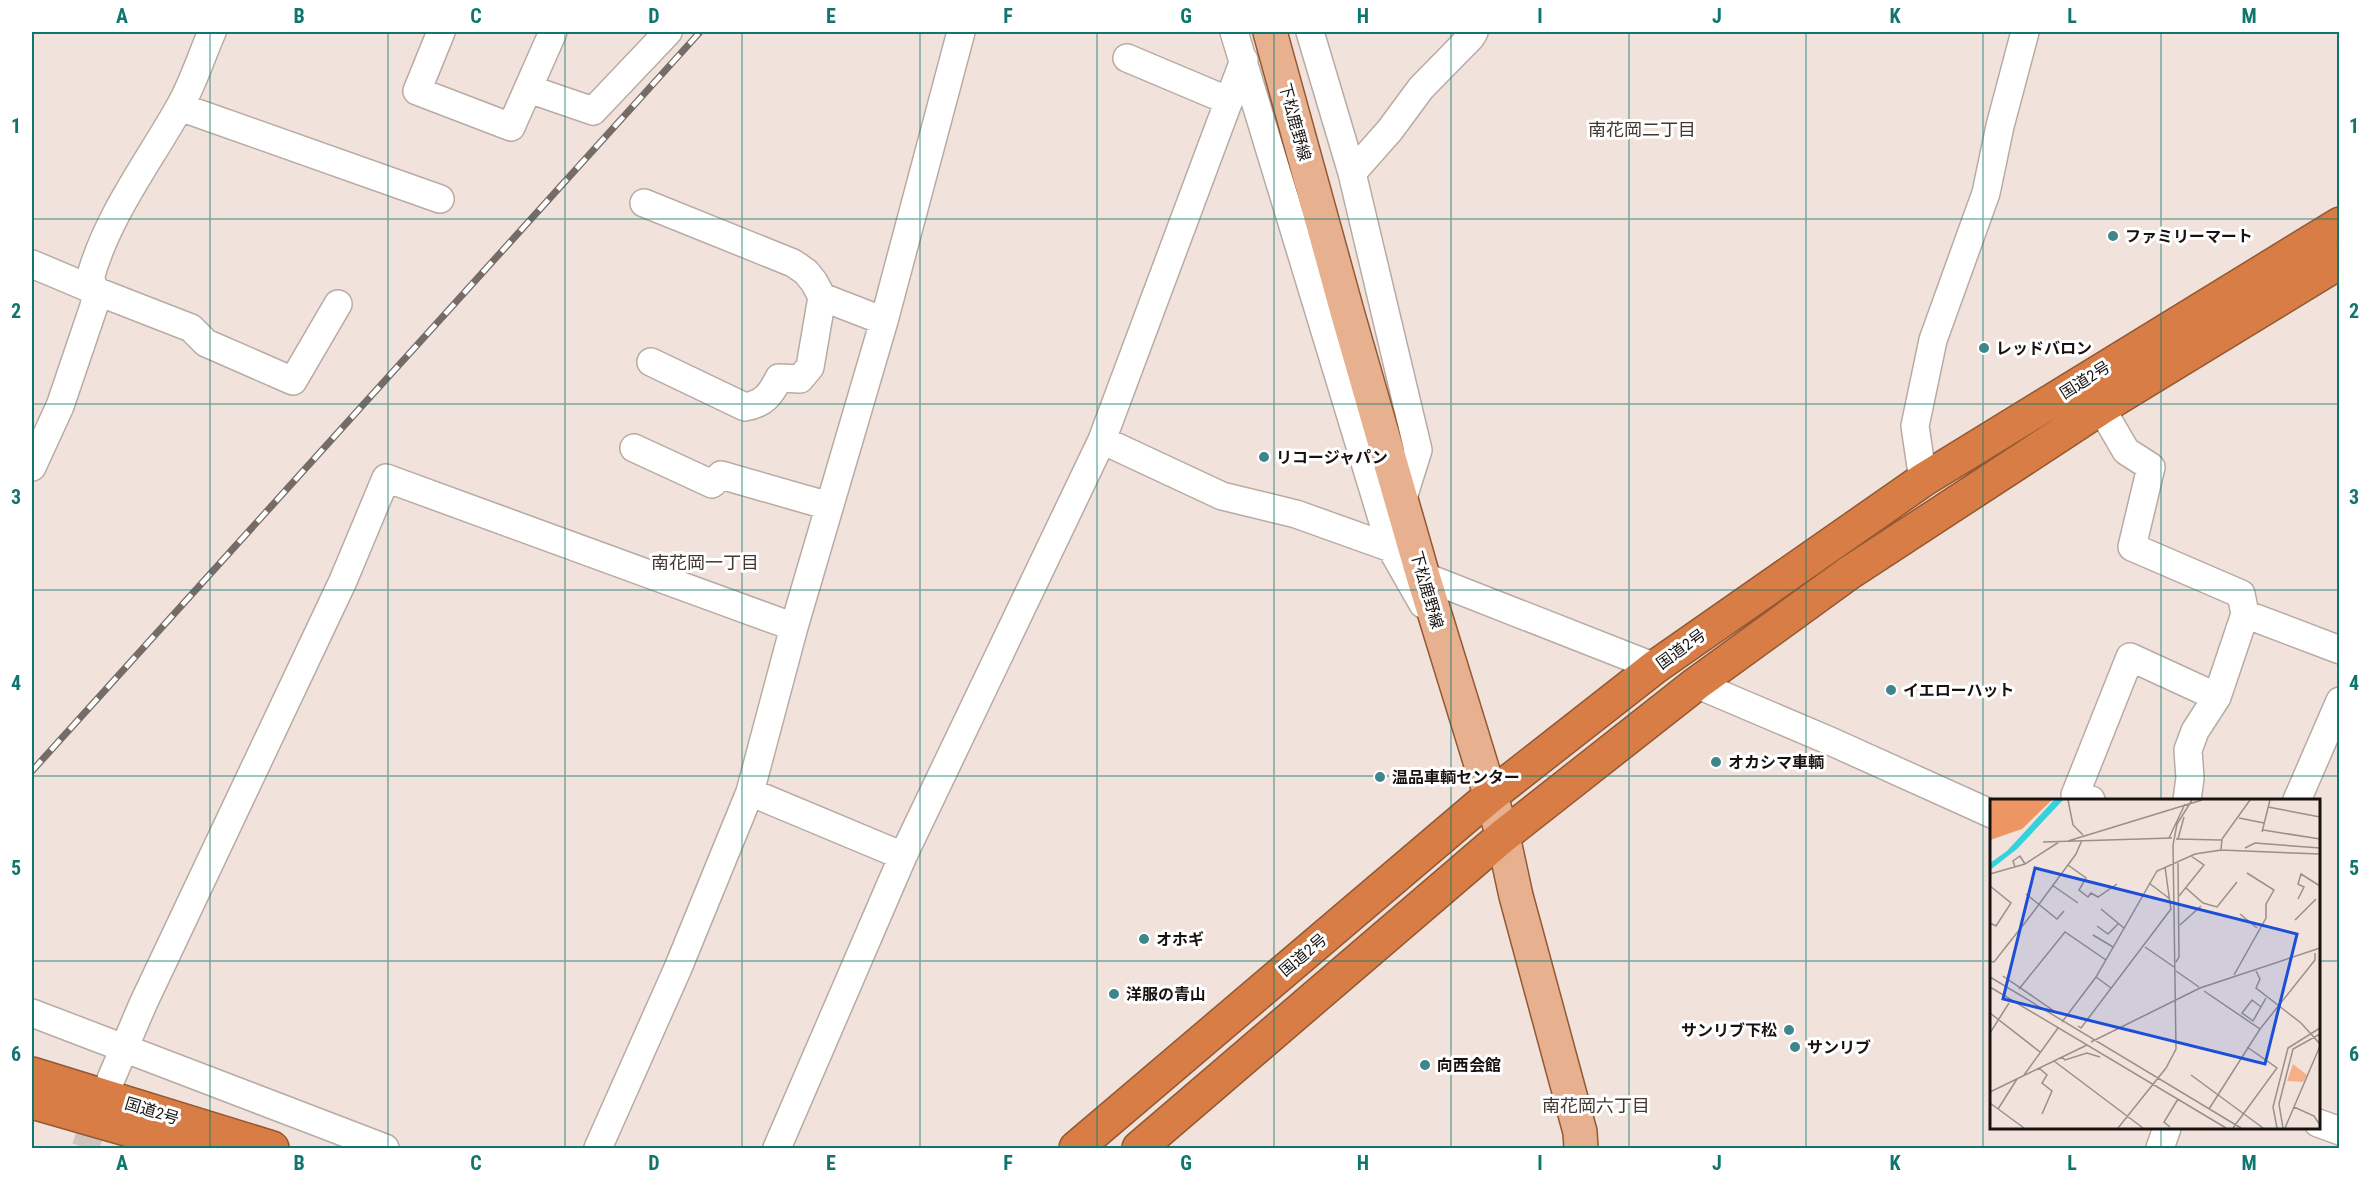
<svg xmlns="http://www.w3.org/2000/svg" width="2371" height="1180" font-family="'Roboto Condensed','Noto Sans JP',sans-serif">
<rect width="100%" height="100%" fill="#f1e3dc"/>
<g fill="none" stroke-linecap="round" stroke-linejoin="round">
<path stroke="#d0c4bd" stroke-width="27" stroke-dasharray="27 14" stroke-linecap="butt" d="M 85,1148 L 102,1102"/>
<g stroke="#b8aba4" stroke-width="30">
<path id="minor" d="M 441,32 L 417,91 L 511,127 L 553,32
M 1234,32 L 1391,548 L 1423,604
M 1310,32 L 1352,173 L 1418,450 L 1402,501
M 1127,58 L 1229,101
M 529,89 L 593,111 L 668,32
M 180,107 L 440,199
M 1352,173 L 1390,130 L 1421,88 L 1471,37 L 1474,32
M 644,203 L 793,263 L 806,272 L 814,282 L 822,297 L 810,367 L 800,379 L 779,378 C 771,394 764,404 745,407 L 651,362
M 32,264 L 96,291 L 191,328 L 206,343 L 293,381 L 338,304
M 822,297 L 884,321
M 2101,408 L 2126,451 L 2151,467 L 2132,547 L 2241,594 L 2245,614 L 2340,650
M 1102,440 L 1222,496 L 1296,514 L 1391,548
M 634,448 L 712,484 L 721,475 L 829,506
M 32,467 L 60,406 L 94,306 L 96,291 L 90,279 C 106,218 148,163 179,108 C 193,84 201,57 212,32
M 1923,480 L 1915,426 L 1933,340 L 1986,193 L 2000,126 L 2025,32
M 1423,576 L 1655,667
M 1696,684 L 1830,741 L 1992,814
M 750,792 L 903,856
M 2091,800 L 2075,795 L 2130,657 L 2217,697
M 2187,800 L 2190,778 L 2188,750 L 2195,731 L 2217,697 L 2245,614
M 2297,800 L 2340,701
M 32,1013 L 385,1148
M 111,1079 L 143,1004 L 343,581 L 386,478 L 794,627
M 2318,1123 L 2340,1131
M 598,1148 L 678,968 L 750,792 L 794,627 L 884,321 L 961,32
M 777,1148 L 903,856 L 1102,440 L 1244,60
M 2160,1148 L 2167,1128"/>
</g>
<g stroke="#945832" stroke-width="36">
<path id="major" d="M 1270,32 L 1348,315 L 1423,576 L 1503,836 L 1516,896 L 1580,1132 L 1581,1148"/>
</g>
<g stroke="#945832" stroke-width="36">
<path id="highway" d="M 32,1074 L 272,1148
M 32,1102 L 192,1148
M 1076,1148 L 1489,797 L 1655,667 L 1923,480 L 2340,224
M 1139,1148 L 1503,836 L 1696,684 L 1849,573 L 2101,408 L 2340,262"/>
</g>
<use href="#minor" stroke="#fff" stroke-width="27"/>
<use href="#major" stroke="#e7b18f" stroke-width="33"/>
<use href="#highway" stroke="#d77d45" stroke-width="33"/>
<g stroke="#756c68" stroke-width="7">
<path id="rail" d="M 32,771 L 700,32"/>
</g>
<use href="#rail" stroke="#fff" stroke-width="4.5" stroke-dasharray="14" stroke-linecap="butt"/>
</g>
<path fill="none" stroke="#0f766e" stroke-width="1.5" stroke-opacity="0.55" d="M 210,32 L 210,1148M 388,32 L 388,1148M 565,32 L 565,1148M 742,32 L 742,1148M 920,32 L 920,1148M 1097,32 L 1097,1148M 1274,32 L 1274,1148M 1451,32 L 1451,1148M 1629,32 L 1629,1148M 1806,32 L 1806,1148M 1983,32 L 1983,1148M 2161,32 L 2161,800M 32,219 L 2340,219M 32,404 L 2340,404M 32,590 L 2340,590M 32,776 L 2340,776M 32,961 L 1992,961M 2318,961 L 2340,961M 2161,1128 L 2161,1148"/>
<g fill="#3e858c" stroke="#fff" stroke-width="2">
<circle cx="2113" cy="236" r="6"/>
<circle cx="1984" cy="348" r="6"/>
<circle cx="1264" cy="457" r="6"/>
<circle cx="1891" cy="690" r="6"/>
<circle cx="1716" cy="762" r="6"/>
<circle cx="1380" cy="777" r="6"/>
<circle cx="1144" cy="939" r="6"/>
<circle cx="1114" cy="994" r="6"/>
<circle cx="1789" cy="1030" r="6"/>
<circle cx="1795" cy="1047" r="6"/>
<circle cx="1425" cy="1065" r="6"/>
</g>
<g text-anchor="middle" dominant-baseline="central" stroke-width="6" stroke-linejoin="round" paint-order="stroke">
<g font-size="16" fill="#171210" stroke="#fff">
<text transform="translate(1295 122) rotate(75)">下松鹿野線</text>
<text transform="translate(2085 380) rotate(-32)">国道2号</text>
<text transform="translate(1427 590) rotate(74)">下松鹿野線</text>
<text transform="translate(1681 649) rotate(-36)">国道2号</text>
<text transform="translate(1303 955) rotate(-40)">国道2号</text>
<text transform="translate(152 1111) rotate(17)">国道2号</text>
</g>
<g font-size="16" font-weight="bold" fill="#171210" stroke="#fff" text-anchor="start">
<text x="2125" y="236">ファミリーマート</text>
<text x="1996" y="348">レッドバロン</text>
<text x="1276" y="457">リコージャパン</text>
<text x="1903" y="690">イエローハット</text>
<text x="1728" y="762">オカシマ車輌</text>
<text x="1392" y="777">温品車輌センター</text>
<text x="1156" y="939">オホギ</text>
<text x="1126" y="994">洋服の青山</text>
<text x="1777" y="1030" text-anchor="end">サンリブ下松</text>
<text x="1807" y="1047">サンリブ</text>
<text x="1437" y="1065">向西会館</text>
</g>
<g font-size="18" fill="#423731" stroke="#fff">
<text x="1642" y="129">南花岡二丁目</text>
<text x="705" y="562">南花岡一丁目</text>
<text x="1596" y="1105">南花岡六丁目</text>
</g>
</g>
<g transform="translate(1990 799)">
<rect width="330" height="330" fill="#f1e3dc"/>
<path d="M 303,265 L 317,276 L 313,283 L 297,282 Z" fill="#f7af86"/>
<path d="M 0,1 L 62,1 L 32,30 L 0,41 Z" fill="#ed9663"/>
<path d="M 64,1 L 73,1 L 27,50 L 0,71 L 0,64 L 17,52 Z" fill="#35d1dd"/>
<path fill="none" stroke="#9a8f8a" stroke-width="1.5" d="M 78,1 L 83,26 L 93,36M 278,8 L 330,18M 249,19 L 274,24M 273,31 L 330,40M 272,33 L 280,1M 179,39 L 195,5M 186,40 L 231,41M 188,40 L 194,18M 78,42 L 212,1M 53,43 L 182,39M 255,49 L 265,44 L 330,49M 231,51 L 330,55M 78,66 L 96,79 L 89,91 L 98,98 L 101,94 L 108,98 L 127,85M 25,68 L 23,62 L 30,57 L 35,65M 175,68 L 181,111M 0,75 L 35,65 L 69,43M 159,84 L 180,100M 62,86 L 88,104M 0,87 L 21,104 L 6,127 L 0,124M 196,89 L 213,104 L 227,108 L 247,83M 36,95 L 67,120 L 74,112M 189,97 L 214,66 L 201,57M 308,100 L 314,88 L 308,85 L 311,75 L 330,87M 111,110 L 134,129M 250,115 L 267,129M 305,121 L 326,100M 190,126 L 211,107M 107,127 L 118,135 L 128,125M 103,136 L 123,148M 155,148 L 184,168M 0,162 L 4,163 L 41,116 L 86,55 L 92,41M 186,163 L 189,158 L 188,62M 186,172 L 209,188M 266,172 L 270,180 L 266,189 L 311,224 L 330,245M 244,176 L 276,119 L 276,105 L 284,91 L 257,74M 13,177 L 64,212M 0,178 L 251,329M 106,178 L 121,189M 0,188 L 236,329M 29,190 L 75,133 L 116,161M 214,192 L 270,230M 271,208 L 262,201 L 252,214 L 263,222 L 276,199M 0,214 L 50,253M 72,223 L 106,178 L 167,72 L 205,55 L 231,51 L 232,40 L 260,1M 88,227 L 91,229 L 181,110M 0,234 L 19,204M 101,243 L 210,189 L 330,149M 72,258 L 75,261 L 97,254 L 110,258M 64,262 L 153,329M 49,269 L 57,276 L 52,284 L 62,292 L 52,315M 34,276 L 68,229M 201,276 L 273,329M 0,293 L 97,246M 0,304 L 34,329M 304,308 L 324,317 L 330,326M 8,310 L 27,280M 219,310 L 270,230 L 325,161 L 325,154M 180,328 L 174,323 L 188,300M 128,329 L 176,269 L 186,250 L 183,46 L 187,25 L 202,1M 243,329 L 287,269 L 257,248M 287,329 L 283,308 L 298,249 L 330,229M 293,329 L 289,305 L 303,250 L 330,235M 295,329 L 330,247"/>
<path fill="#1d4ed8" fill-opacity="0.15" stroke="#1d4ed8" stroke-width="3" d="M 45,69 L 307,135 L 275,265 L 13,200 Z"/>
<rect width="330" height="330" fill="none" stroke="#171210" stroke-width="3"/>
</g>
<rect width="2371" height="1180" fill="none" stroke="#ffffff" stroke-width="66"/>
<rect x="33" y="33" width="2305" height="1114" fill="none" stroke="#0f766e" stroke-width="2"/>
<g font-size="20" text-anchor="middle" font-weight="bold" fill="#0f766e">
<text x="122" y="23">A</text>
<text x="299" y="23">B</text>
<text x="476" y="23">C</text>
<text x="654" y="23">D</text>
<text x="831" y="23">E</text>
<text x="1008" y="23">F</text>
<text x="1186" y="23">G</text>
<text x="1363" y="23">H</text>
<text x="1540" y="23">I</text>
<text x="1717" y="23">J</text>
<text x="1895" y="23">K</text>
<text x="2072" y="23">L</text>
<text x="2249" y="23">M</text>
<text x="16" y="133">1</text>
<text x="2354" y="133">1</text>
<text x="16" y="318">2</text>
<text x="2354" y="318">2</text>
<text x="16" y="504">3</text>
<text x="2354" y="504">3</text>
<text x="16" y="690">4</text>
<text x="2354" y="690">4</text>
<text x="16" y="875">5</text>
<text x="2354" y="875">5</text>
<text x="16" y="1061">6</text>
<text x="2354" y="1061">6</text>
<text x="122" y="1170">A</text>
<text x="299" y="1170">B</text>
<text x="476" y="1170">C</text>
<text x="654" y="1170">D</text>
<text x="831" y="1170">E</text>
<text x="1008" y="1170">F</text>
<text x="1186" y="1170">G</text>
<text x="1363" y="1170">H</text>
<text x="1540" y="1170">I</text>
<text x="1717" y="1170">J</text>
<text x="1895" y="1170">K</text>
<text x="2072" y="1170">L</text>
<text x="2249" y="1170">M</text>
</g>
</svg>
